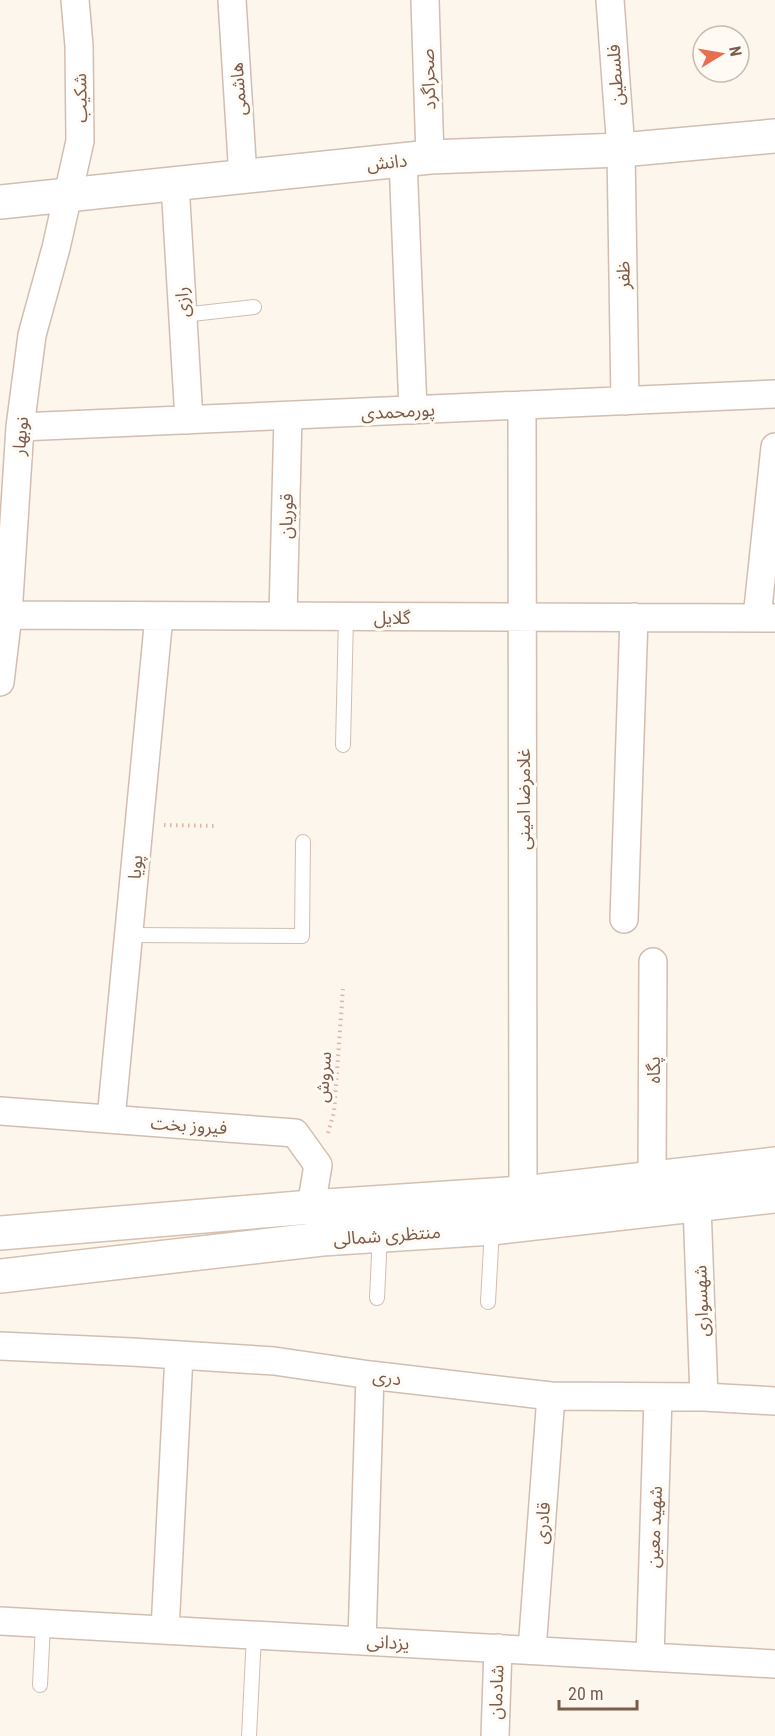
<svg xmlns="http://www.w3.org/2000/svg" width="775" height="1736" font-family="'Roboto Condensed','Noto Sans Arabic',sans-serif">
<rect width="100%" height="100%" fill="#fdf6ec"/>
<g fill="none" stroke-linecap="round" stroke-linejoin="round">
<g stroke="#d1beb0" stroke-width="16">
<path id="service" d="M 183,315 L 254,307
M 343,745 L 346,616
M 129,935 L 302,936 L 303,842
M 377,1298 L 380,1234
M 488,1302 L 492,1228
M 40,1685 L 43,1624
M 249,1736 L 254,1635"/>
</g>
<g stroke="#d1beb0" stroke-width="30">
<path id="minor" d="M 232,0 L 243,177
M 425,0 L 430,157
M 610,0 L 621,150 L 625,401
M 403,160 L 413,410
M 175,184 L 189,420
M 522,405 L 523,1193
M 20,427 L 775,394
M 0,615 L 775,618
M 283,616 L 288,416
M 757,618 L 775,447
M 0,682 L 8,615 L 20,427 L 32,335 L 56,248 L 80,141 L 79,46 L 75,0
M 624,919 L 634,617
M 0,1111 L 295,1133 L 318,1165 L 311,1207
M 111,1119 L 159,616
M 652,1178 L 653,962
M 697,1205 L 704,1397
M 0,1346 L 132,1352 L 274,1361 L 370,1375 L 551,1396 L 704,1397 L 775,1401
M 0,1621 L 775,1664
M 165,1630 L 179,1355
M 362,1641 L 370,1375
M 532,1650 L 551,1396
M 650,1657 L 658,1397
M 495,1736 L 498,1648"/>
</g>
<g stroke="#d1beb0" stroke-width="36">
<path id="tertiary" d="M 0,202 L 430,157 L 621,150 L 775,136"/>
</g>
<g stroke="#d6c0b0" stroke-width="36">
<path id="secondary" d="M 0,1233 L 311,1207 L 523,1193 L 775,1164
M 0,1276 L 322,1239 L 492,1228 L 775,1196"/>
</g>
<path stroke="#d9b8a5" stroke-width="4" stroke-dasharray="1.5 4.5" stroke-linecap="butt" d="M 164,825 L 216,826
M 328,1133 L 334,1112 L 343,989"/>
<use href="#service" stroke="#fff" stroke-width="14"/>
<use href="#minor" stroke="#fff" stroke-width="27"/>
<use href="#tertiary" stroke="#fff" stroke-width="33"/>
<use href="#secondary" stroke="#fff" stroke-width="33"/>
</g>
<g text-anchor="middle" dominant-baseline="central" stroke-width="6" stroke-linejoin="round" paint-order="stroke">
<g font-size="18" fill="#7a5c4d" stroke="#fffaf3">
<text transform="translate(615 75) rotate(-94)">فلسطین</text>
<text transform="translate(428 79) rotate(-92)">صحراگرد</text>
<text transform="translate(238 89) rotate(-94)">هاشمی</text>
<text transform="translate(80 98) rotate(-91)">شکیب</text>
<text transform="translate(387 162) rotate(-6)">دانش</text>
<text transform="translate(623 275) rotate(-91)">ظفر</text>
<text transform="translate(182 302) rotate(-93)">رازی</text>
<text transform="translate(398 411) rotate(-3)">پورمحمدی</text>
<text transform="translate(20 436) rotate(-85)">نوبهار</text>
<text transform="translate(286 516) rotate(-89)">قوریان</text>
<text x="392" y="617">گلایل</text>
<text transform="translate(523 799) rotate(-90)">غلامرضا امینی</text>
<text transform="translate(135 867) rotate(-85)">پویا</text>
<text transform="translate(653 1070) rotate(-90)">پگاه</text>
<text transform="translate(323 1077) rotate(-86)">سروش</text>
<text transform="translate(189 1125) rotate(4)">فیروز بخت</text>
<text transform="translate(387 1235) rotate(-4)">منتظری شمالی</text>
<text transform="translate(701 1301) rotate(-92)">شهسواری</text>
<text transform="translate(387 1377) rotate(7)">دری</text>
<text transform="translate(542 1523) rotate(-86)">قادری</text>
<text transform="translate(654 1527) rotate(-88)">شهید معین</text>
<text transform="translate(388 1642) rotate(3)">یزدانی</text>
<text transform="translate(496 1692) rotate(-88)">شادمان</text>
</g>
</g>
<g transform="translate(721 54) rotate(79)"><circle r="28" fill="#fffaf3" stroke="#cabbb1" stroke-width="1.5"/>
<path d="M0-4.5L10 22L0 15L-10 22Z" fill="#e76f51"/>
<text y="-9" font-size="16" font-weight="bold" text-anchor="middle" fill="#7a5c4d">N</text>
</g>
<path d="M559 1700v9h78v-9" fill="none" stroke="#7a5c4d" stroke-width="3"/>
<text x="568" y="1700" font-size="18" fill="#7a5c4d" stroke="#fffaf3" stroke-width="4.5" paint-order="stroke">20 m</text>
</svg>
